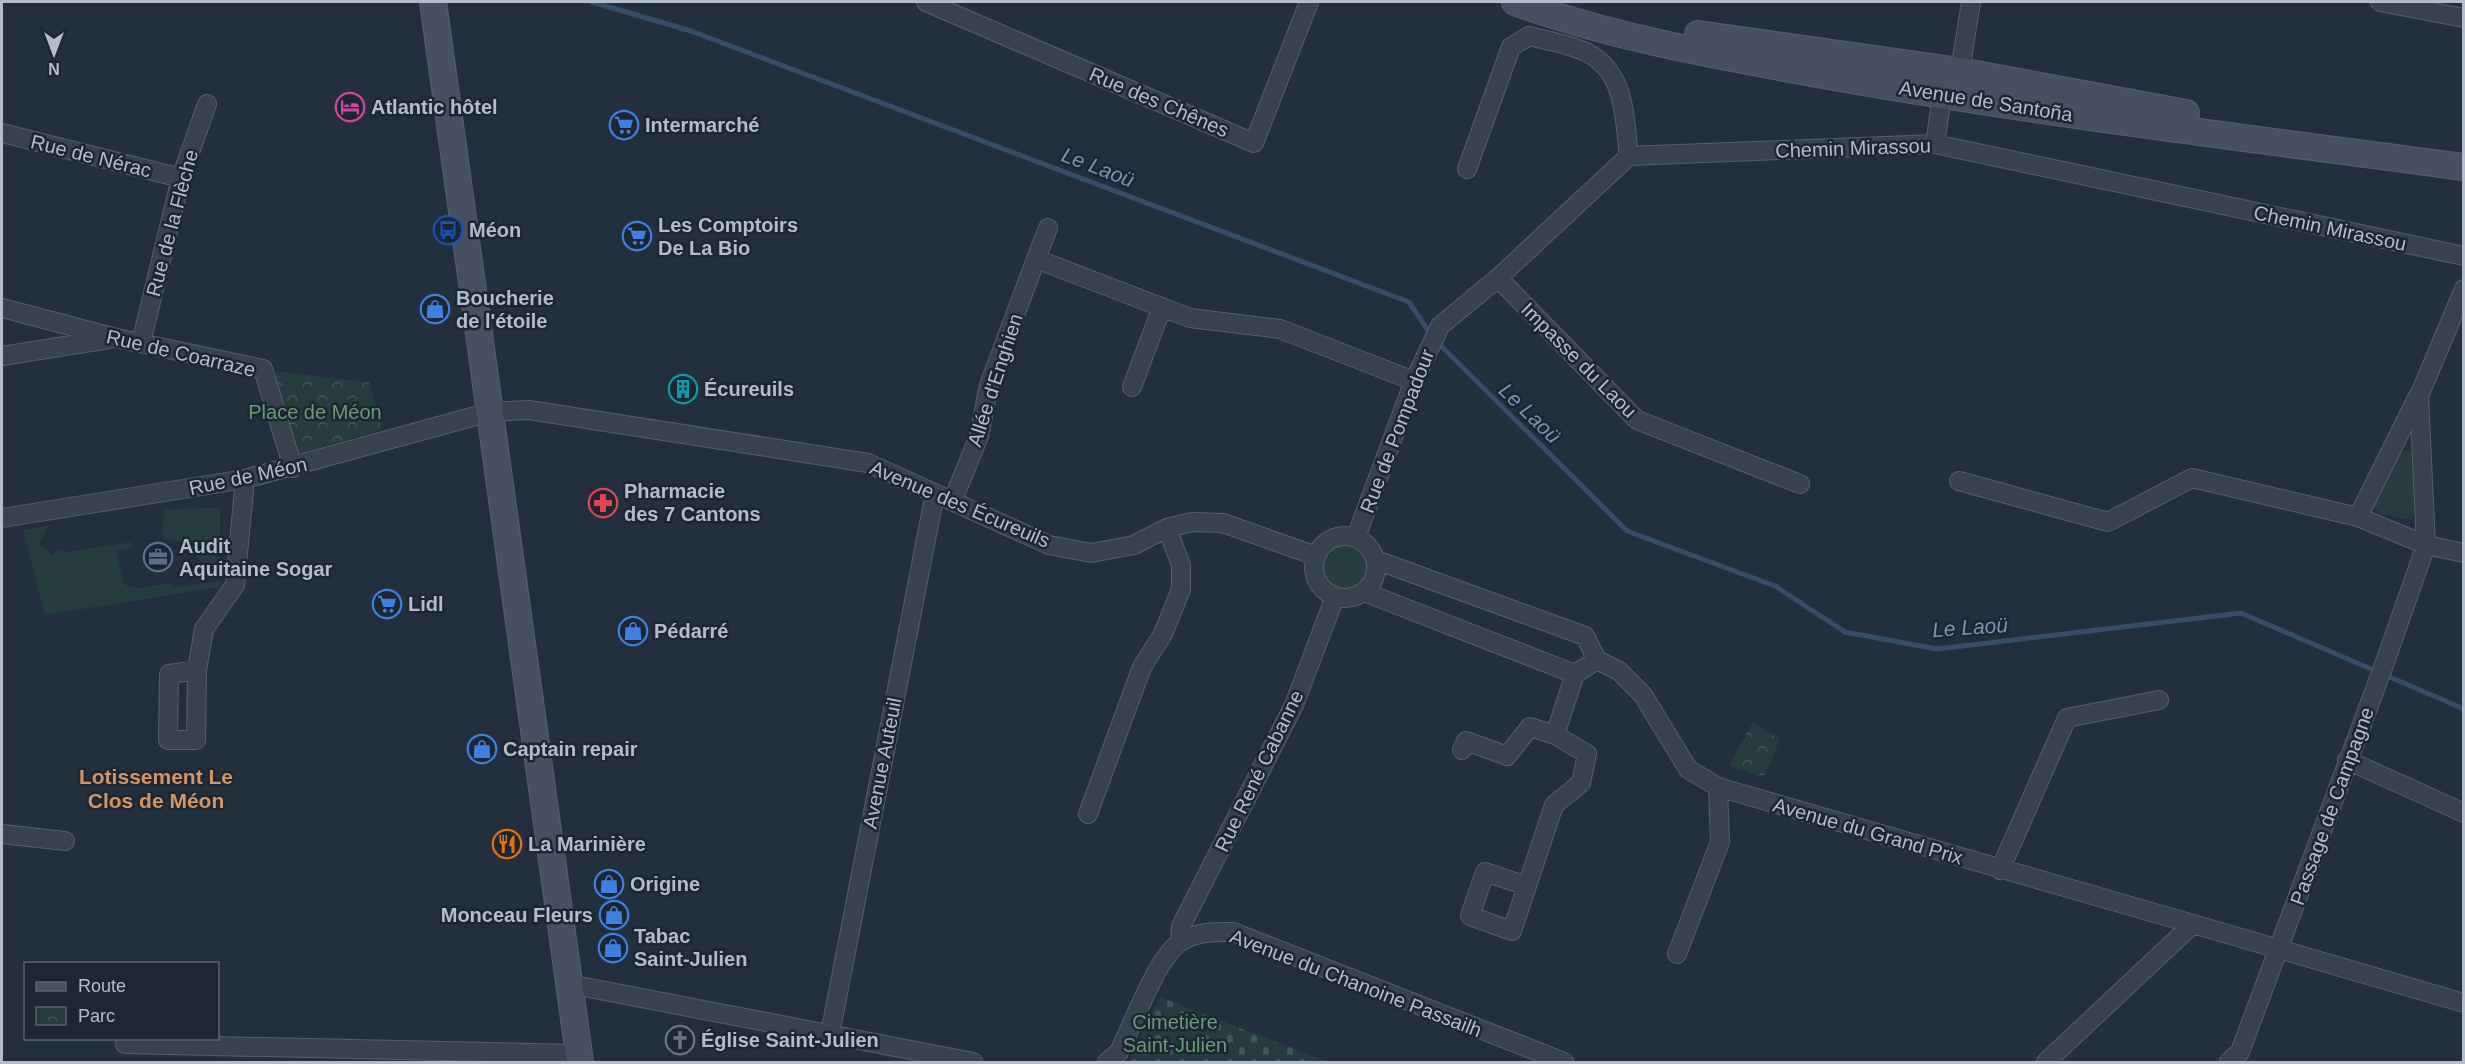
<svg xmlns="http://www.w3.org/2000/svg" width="2465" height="1064" font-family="Arial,sans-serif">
<defs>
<pattern id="cemetery-stones" width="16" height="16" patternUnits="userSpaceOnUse" patternTransform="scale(1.5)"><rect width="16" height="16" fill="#263c3f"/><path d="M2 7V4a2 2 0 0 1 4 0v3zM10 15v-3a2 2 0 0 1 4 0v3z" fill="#435659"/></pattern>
<pattern id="park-crowns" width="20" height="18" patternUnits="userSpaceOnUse" patternTransform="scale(1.5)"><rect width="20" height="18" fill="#263c3f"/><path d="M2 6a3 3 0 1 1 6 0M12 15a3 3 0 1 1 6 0" fill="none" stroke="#435659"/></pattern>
</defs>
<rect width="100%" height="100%" fill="#242f3e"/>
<path fill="#263c3f" d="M 2407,449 L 2413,455 L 2415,514 L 2411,520 L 2380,514 L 2373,505 L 2400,453 Z
M 220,508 L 220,573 L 201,574 L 205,570 C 196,551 184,539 162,539 L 164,509 Z
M 48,526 L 39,544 L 53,555 L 57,549 L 66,552 L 132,542 L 133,548 L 117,551 L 123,582 L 127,586 L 140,588 L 173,583 L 174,587 L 220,581 L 220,587 L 45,615 L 23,530 Z
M1323 568a22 22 0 1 1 44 0a22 22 0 1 1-44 0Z"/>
<path fill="url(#cemetery-stones)" d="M 1160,997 L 1328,1062 L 1129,1062 Z"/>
<path fill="url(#park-crowns)" d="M 264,370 L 369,382 L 382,429 L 291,456 Z
M 1753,722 L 1780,739 L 1764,777 L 1729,766 Z"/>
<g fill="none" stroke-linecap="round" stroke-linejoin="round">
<path stroke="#394c67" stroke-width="5" d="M 592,2 L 691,31 L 1409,302 L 1431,335
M 1437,342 L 1627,531 L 1775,586 L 1845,632 L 1937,649 L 2241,613 L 2464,709"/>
<g stroke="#565f6c" stroke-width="20">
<path id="minor" d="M 926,2 L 1254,143 L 1309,2
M 2380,2 L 2464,18
M 1960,71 L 1971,2
M 2,133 L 181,178
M 1935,144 L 1942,96
M 1467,169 L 1511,47 L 1529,36 C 1548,41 1571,44 1588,53 C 1626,74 1624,116 1629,156
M 1036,259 L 1048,228
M 1498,278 L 1637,420 L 1800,484
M 2,308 L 116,338 L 263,369 L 293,468
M 141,343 L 181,178 L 207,104
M 2,356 L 109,339
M 1132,387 L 1162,307
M 2418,396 L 2358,517 L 2426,545 L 2464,553
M 1959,481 L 2108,522 L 2192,478 L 2358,517
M 953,500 L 979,436 L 989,385 L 1036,259 L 1190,318 L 1280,329 L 1414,381
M 2,518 L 245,479 L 490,412 L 529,410 L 868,463 L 1049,545 L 1091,553 L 1134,545 L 1167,528 L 1192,522 L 1223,523 L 1316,556
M1314 567a31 31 0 1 1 62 0a31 31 0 1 1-62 0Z
M 1356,537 L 1414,381 L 1440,326 L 1498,278 L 1629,156 L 1935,144 L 2464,256
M 1364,592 L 1575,674 L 1597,660 L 1585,636 L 1376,560
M 1597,660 L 1619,671 L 1643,695 L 1688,769 L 1718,787 L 2193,924
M 197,670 L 169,674 L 168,740 L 196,740 L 197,670 L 204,629 L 235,585 L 245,479
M 1555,735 L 1575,674
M 1462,750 L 1466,741 L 1507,756 L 1530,727 L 1555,735 L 1587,754 L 1581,783 L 1554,805 L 1512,931 L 1470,916 L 1485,872 L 1527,886
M 2347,760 L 2464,813
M 1088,814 L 1142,667 L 1163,634 L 1181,589 L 1181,565 L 1167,528
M 2,834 L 65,841
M 2000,870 L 2067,718 L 2159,700
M 1180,942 L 1181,926 L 1294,705 L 1335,597
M 1677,954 L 1720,842 L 1718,787
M 569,984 L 973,1062
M 830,1034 L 935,493
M 125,1044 L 578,1054
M 1107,1062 L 1119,1052 C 1133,1024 1156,960 1179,943 C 1195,931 1215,932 1233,932 L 1564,1062
M 2046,1062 L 2193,924 L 2464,1003
M 2229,1062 L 2240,1052 L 2384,665 L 2426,545 L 2419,396 L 2464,289"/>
</g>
<g stroke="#565f6c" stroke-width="28">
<path id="secondary" d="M 433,2 L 580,1062
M 1515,2 C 1619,40 1731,58 1840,78 C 2047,114 2255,139 2464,167
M 1698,34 L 1960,71 L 2186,113"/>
</g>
<use href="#minor" stroke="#38414e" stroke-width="18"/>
<use href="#secondary" stroke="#465061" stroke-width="26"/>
</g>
<defs>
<g id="hotel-ring" transform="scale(1.5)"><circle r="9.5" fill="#1d2633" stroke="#d1479c" stroke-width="1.5"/><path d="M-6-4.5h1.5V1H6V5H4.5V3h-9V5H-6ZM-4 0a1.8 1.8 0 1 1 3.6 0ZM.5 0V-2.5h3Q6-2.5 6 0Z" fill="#d1479c"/></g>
<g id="supermarket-ring" transform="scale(1.5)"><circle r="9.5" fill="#1d2633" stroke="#3f7fe0" stroke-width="1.5"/><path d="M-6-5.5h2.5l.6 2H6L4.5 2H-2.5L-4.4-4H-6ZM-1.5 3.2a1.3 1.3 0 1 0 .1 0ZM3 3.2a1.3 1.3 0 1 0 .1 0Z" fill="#3f7fe0"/></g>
<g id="bus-ring" transform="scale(1.5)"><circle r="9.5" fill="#1d2633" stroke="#1a4fb4" stroke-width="1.5"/><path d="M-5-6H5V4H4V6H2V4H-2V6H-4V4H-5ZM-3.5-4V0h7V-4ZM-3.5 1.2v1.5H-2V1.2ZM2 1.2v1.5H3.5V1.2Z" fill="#1a4fb4"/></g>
<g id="shop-ring" transform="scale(1.5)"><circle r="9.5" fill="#1d2633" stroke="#3f7fe0" stroke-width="1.5"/><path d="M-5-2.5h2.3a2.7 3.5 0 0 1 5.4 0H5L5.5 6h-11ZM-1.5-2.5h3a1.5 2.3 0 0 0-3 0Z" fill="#3f7fe0"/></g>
<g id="building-ring" transform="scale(1.5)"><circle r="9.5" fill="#1d2633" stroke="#0f9aa8" stroke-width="1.5"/><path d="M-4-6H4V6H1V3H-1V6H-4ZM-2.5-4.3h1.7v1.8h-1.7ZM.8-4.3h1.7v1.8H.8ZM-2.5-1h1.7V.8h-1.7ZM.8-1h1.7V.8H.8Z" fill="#0f9aa8"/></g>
<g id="pharmacy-ring" transform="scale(1.5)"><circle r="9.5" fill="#1d2633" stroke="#e0444e" stroke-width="1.5"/><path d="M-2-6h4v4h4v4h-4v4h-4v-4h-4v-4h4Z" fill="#e0444e"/></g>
<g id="office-ring" transform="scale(1.5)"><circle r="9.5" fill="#1d2633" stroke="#5c6f8a" stroke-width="1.5"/><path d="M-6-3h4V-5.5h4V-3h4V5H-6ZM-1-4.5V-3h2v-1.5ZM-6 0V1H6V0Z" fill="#5c6f8a"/></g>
<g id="restaurant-ring" transform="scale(1.5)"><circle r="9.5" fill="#1d2633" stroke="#e8710a" stroke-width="1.5"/><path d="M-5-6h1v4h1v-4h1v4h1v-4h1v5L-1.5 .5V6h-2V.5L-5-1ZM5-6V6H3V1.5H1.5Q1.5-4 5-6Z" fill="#e8710a"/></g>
<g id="church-ring" transform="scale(1.5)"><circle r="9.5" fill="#1d2633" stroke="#6b7280" stroke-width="1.5"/><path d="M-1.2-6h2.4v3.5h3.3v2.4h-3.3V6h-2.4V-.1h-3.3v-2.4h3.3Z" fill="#6b7280"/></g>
</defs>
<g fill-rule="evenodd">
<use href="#hotel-ring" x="350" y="107"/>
<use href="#supermarket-ring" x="624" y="125"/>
<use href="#bus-ring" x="448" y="230"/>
<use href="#supermarket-ring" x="637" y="236"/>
<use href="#shop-ring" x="435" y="309"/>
<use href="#building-ring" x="683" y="389"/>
<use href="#pharmacy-ring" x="603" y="503"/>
<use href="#office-ring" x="158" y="557"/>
<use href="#supermarket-ring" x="387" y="604"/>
<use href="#shop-ring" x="633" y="631"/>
<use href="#shop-ring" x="482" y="749"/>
<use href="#restaurant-ring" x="507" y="844"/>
<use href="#shop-ring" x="609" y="884"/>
<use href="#shop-ring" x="614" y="915"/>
<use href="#shop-ring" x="613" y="948"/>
<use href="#church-ring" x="680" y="1040"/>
</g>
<g text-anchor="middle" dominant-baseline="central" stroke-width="5" stroke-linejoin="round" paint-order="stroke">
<g font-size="20" fill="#b4bcc9" stroke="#1d2633">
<text transform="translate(1986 101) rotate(9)">Avenue de Santoña</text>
<text transform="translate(1159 102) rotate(23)">Rue des Chênes</text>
<text transform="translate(1853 148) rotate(-2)">Chemin Mirassou</text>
<text transform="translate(91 156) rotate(14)">Rue de Nérac</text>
<text transform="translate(172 223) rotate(-75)">Rue de la Flèche</text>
<text transform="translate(2330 228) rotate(12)">Chemin Mirassou</text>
<text transform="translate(181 353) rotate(13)">Rue de Coarraze</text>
<text transform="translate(1579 360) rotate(45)">Impasse du Laou</text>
<text transform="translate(995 380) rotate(-72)">Allée d'Enghien</text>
<text transform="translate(1397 431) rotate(-69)">Rue de Pompadour</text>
<text transform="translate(248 476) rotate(-12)">Rue de Méon</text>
<text transform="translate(960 504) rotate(23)">Avenue des Écureuils</text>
<text transform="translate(882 763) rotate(-79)">Avenue Auteuil</text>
<text transform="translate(1259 771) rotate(-64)">Rue René Cabanne</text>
<text transform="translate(2332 806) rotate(-70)">Passage de Campagne</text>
<text transform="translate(1868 831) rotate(16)">Avenue du Grand Prix</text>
<text transform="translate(1356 983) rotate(21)">Avenue du Chanoine Passailh</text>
</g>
<g font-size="20" font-weight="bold" fill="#b4bcc9" stroke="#1d2633" text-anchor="start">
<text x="371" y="107">Atlantic hôtel</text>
<text x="645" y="125">Intermarché</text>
<text x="658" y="225">Les Comptoirs<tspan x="658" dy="23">De La Bio</tspan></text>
<text x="469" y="230">Méon</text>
<text x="456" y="298">Boucherie<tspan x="456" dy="23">de l'étoile</tspan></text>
<text x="704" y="389">Écureuils</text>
<text x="624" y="491">Pharmacie<tspan x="624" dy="23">des 7 Cantons</tspan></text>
<text x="179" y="546">Audit<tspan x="179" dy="23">Aquitaine Sogar</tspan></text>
<text x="408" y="604">Lidl</text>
<text x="654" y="631">Pédarré</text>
<text x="503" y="749">Captain repair</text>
<text x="528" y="844">La Marinière</text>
<text x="630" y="884">Origine</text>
<text x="593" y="915" text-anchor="end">Monceau Fleurs</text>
<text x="634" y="936">Tabac<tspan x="634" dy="23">Saint-Julien</tspan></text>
<text x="701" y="1040">Église Saint-Julien</text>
</g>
<g font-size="20" fill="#6b9a76" stroke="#1d2633">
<text x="315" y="412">Place de Méon</text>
<text x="1175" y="1022">Cimetière<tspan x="1175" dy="23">Saint-Julien</tspan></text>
</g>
<g font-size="21" font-style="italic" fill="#7c92b1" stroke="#1d2633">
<text transform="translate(1098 167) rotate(21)">Le Laoü</text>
<text transform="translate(1530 413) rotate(44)">Le Laoü</text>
<text transform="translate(1970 627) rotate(-4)">Le Laoü</text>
</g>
<g font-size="21" font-weight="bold" fill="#d59563" stroke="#1d2633">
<text x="156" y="776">Lotissement Le<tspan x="156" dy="24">Clos de Méon</tspan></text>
</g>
</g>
<rect width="2465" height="1064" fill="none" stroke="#b4bcc9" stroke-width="6"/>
<rect x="24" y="962" width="195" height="78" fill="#1d2633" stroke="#59626f" stroke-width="1.5"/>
<rect x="36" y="982" width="30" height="9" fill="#465061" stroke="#59626f" stroke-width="1.5"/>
<text x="78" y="992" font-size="18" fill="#b4bcc9">Route</text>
<rect x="36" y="1007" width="30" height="18" fill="url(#park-crowns)" stroke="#59626f" stroke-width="1.5"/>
<text x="78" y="1022" font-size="18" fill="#b4bcc9">Parc</text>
<g transform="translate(54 54) rotate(180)" stroke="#1d2633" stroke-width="4.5" paint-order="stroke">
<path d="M0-4.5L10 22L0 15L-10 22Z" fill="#b4bcc9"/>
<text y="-9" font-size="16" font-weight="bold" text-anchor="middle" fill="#b4bcc9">N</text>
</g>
</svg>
